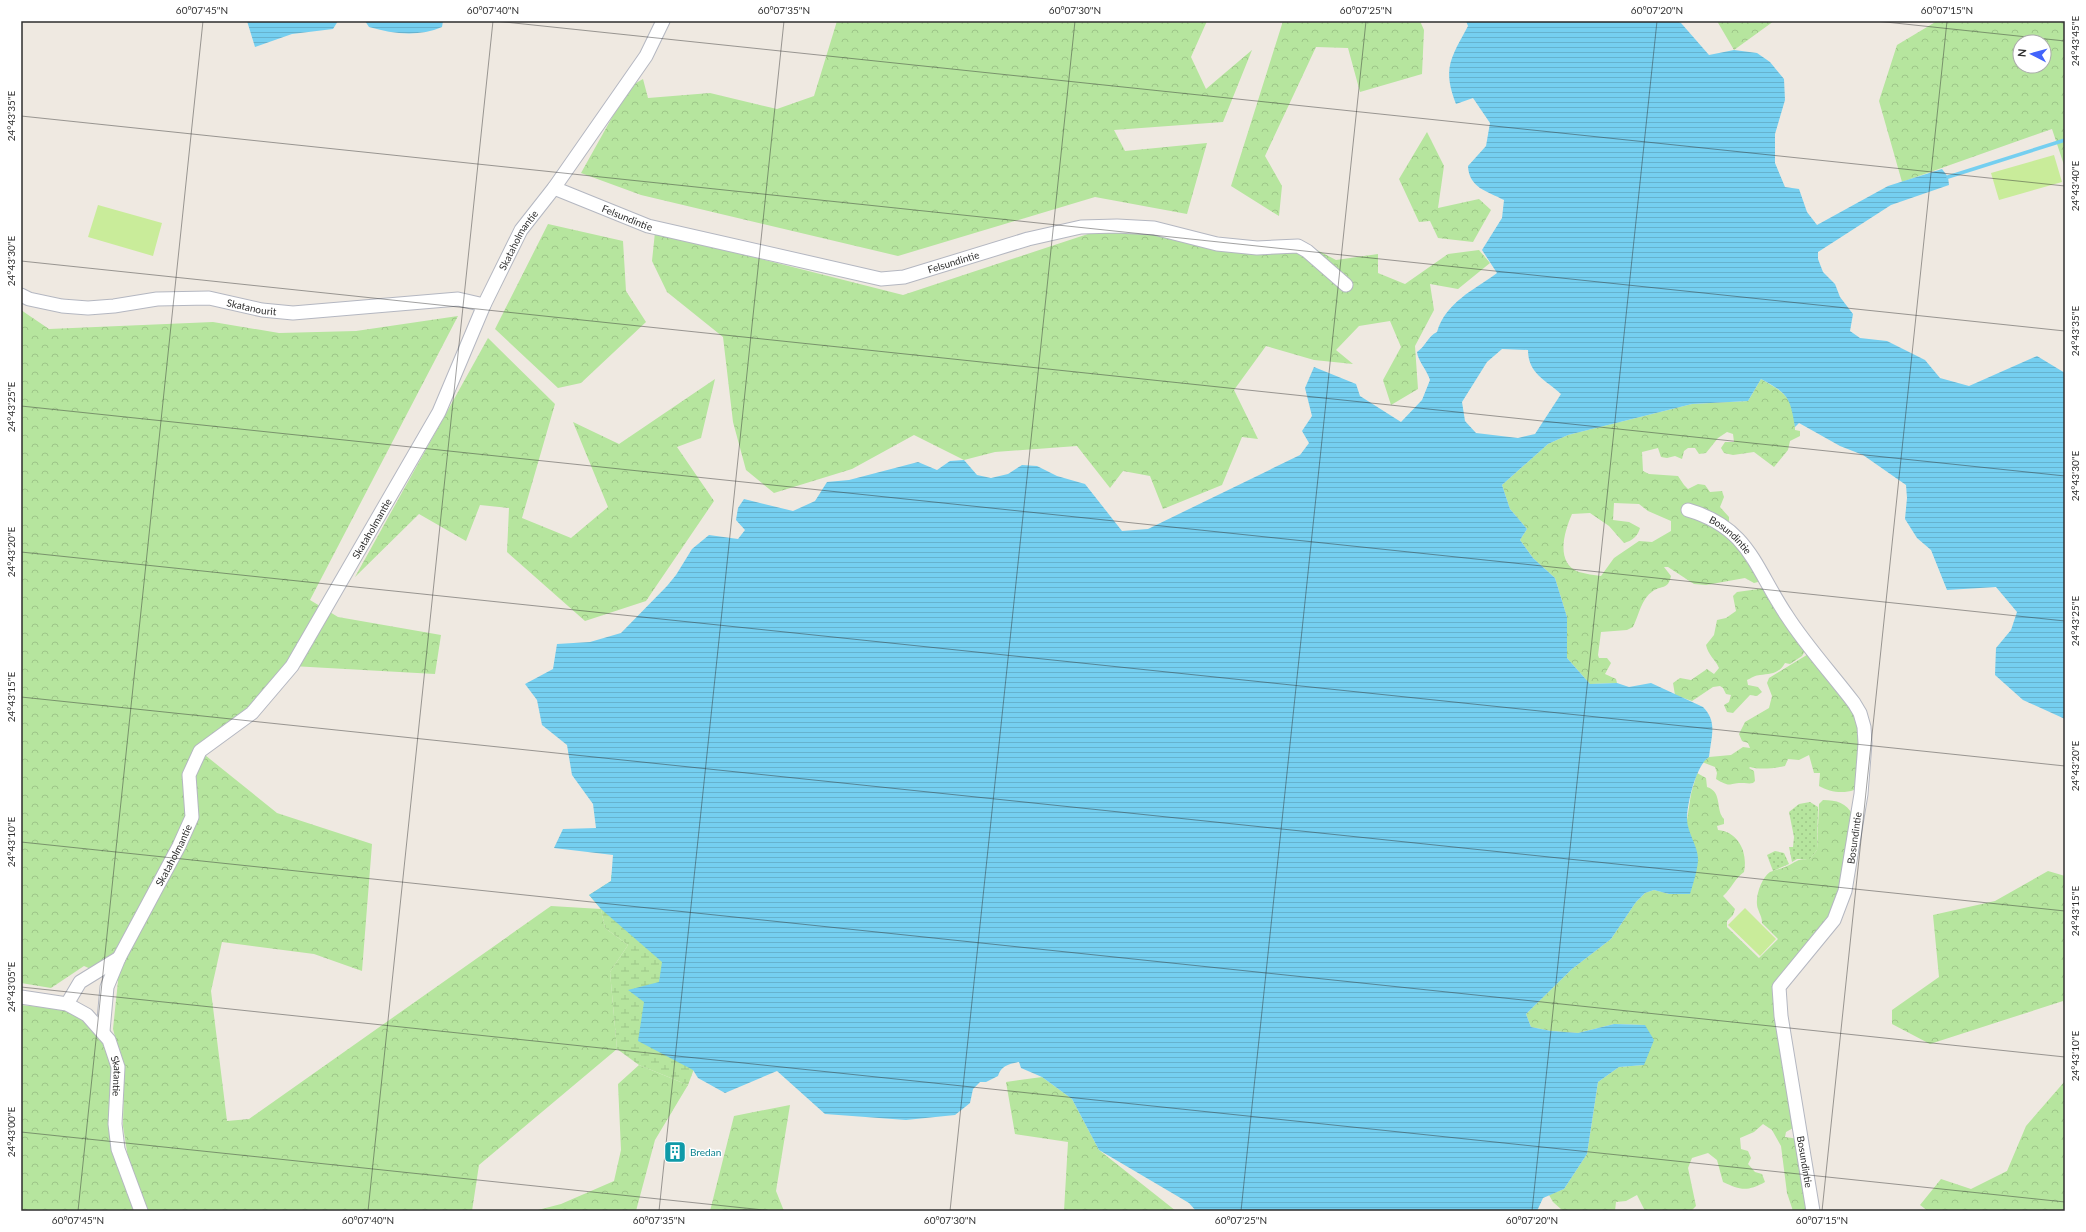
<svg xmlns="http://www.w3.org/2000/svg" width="2086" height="1232" font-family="Lato,sans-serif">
<defs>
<pattern id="grass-dots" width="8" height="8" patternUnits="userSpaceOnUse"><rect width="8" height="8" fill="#b6e59e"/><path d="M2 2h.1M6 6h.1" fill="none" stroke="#9dc588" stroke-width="1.8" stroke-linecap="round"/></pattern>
<pattern id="forest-crowns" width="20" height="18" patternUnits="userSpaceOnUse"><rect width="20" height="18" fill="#b6e59e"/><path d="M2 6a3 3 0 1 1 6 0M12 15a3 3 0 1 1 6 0" fill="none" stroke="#9dc588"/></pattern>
<pattern id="wetland-marsh" width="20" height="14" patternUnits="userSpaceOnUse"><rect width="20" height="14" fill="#b6e59e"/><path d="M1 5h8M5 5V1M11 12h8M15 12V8" fill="none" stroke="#9dc588"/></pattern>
<pattern id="water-rules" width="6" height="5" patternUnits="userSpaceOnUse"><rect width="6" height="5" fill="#75cff0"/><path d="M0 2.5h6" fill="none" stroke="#66b2ce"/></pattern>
</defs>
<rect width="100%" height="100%" fill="#efe9e1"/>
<path fill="url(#grass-dots)" d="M 1810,802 L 1818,807 L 1817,850 L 1810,859 L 1797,859 L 1792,862 L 1789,847 L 1793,847 L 1794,837 L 1789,812 L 1799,804 Z
M 1775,851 L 1784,853 L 1789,864 L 1773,871 L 1767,855 Z"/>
<path fill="url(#forest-crowns)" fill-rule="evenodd" d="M 837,21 L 1207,21 L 1191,57 L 1206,89 L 1252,50 L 1223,122 L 1114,130 L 1125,151 L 1207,143 L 1187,214 L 1095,197 L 898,256 L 641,195 L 581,173 L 629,87 L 643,79 L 648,98 L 710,93 L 777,109 L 814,96 Z
M 1283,21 L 1420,21 L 1424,30 L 1422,74 L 1360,92 L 1348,48 L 1316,47 L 1265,156 L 1282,186 L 1279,216 L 1231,186 Z
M 1717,21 L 1774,21 L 1734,50 Z
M 1937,21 L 2065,21 L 2065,168 L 2052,129 L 1902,182 L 1879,101 L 1897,45 ZM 2020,42 L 2044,42 L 2044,66 L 2020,66 Z
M 1427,132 L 1444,166 L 1438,208 L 1479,199 L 1491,210 L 1473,242 L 1438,238 L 1430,221 L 1419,222 L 1399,179 Z
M 548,224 L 623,241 L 626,291 L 646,322 L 581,383 L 558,388 L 495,329 Z
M 1103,229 L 1244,245 L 1315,249 L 1336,260 L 1378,254 L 1378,273 L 1405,284 L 1448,254 L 1479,250 L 1490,263 L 1458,289 L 1430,284 L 1434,310 L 1415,346 L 1418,389 L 1391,405 L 1383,380 L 1401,347 L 1390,321 L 1359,326 L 1336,350 L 1353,364 L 1314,360 L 1266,346 L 1234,390 L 1258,439 L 1242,437 L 1222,485 L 1163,509 L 1150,476 L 1123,471 L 1110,488 L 1077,446 L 995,452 L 964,460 L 914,435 L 852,469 L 774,493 L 746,470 L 733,422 L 723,337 L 667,292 L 652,261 L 655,232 L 903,295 Z
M 21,310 L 49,329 L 213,322 L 279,333 L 356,331 L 458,316 L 310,600 L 338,617 L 441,635 L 435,674 L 292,666 L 200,751 L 277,813 L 372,844 L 362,971 L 314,954 L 222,942 L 211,991 L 227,1121 L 249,1119 L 551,906 L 601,909 L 605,928 L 628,945 L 610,972 L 617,1049 L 479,1165 L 472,1211 L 146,1211 L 128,1158 L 123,1126 L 124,1072 L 113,1029 L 118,981 L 84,966 L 51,988 L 21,983 Z
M 488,338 L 555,404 L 522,518 L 571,538 L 608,507 L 573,422 L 619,444 L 715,379 L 701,438 L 677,447 L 714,501 L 646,601 L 585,621 L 507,552 L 509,508 L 480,505 L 466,541 L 419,514 L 355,577 Z
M 1761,379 C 1785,393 1795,398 1795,430 L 1800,431 L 1800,436 L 1790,441 L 1788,450 L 1774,467 L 1754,452 L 1733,455 L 1724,453 L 1721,448 L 1725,442 L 1734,442 L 1733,434 L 1727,432 L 1718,438 L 1706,453 L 1699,454 L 1695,448 L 1688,448 L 1684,451 L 1682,459 L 1675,456 L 1667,458 L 1661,457 L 1658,448 L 1642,452 L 1643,471 L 1649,474 L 1678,476 L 1684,485 L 1688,489 L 1698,484 L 1705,485 L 1710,492 L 1722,491 L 1724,497 L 1720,507 L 1729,517 L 1729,526 L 1762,581 L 1754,583 L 1745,578 L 1706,585 L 1694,584 L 1668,567 L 1664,567 L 1671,576 C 1668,590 1662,585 1653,591 C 1641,599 1639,615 1633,627 L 1627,630 L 1601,632 L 1598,655 L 1599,658 L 1607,658 L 1611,663 L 1605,674 L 1616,679 L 1617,683 L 1590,684 L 1567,658 L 1567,617 L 1555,578 L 1533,558 L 1520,540 L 1527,529 L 1510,509 L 1502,485 L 1548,444 L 1568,435 L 1692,404 L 1748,401 ZM 1614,503 L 1639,504 L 1648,511 L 1671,521 L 1671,531 L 1652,542 L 1639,541 L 1614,558 L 1601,576 C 1594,575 1586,574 1579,572 C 1555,563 1564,532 1572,514 L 1590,513 L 1609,526 L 1624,543 C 1632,541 1638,536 1640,528 L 1629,522 L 1613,520 Z
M 1766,588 L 1806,649 L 1802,656 L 1790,664 L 1785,663 C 1779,674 1770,674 1760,675 C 1756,675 1751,678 1747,680 L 1748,685 L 1758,687 L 1762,692 L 1757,696 L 1750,695 L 1733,713 L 1727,712 L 1724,705 L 1729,702 L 1731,695 L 1726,694 L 1723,688 L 1720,686 L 1713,687 L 1692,701 L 1675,695 L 1673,683 L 1680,678 L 1691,680 L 1707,669 L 1714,674 L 1719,668 C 1715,659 1708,655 1706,645 L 1714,635 L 1717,620 L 1726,618 L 1736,611 L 1733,596 L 1737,592 Z
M 1810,653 L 1862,723 L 1858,783 L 1854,790 C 1843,794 1829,792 1819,786 L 1820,773 L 1814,773 L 1809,755 L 1799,760 L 1788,759 L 1785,766 C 1775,768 1760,770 1750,767 L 1749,768 L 1754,771 L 1755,781 L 1753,783 C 1749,784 1747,783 1744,783 C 1729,782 1732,789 1716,779 L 1717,773 L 1715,767 L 1702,762 L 1709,757 L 1731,755 L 1743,747 L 1750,748 L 1748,743 L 1742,741 L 1739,734 L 1745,722 L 1769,708 L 1772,696 L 1767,683 L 1769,678 Z
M 1697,773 L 1706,778 L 1707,787 C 1723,792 1715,810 1724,819 L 1724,824 L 1717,826 L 1718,830 C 1739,832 1748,853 1744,872 C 1735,878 1732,888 1723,896 L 1735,909 L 1733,915 L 1727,921 L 1727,927 L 1759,958 L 1778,939 L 1762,923 C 1762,917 1760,915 1758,909 C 1754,899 1761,878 1770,872 C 1774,870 1780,869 1785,867 C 1797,862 1795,859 1810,859 L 1817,850 L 1819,804 L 1823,800 C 1837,800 1846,803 1853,815 L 1840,903 L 1778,985 L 1795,1127 L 1786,1132 L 1785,1137 L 1799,1139 L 1811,1211 L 1793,1211 L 1787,1193 L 1781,1146 L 1772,1130 L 1763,1124 L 1754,1132 L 1740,1138 L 1741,1149 L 1748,1151 L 1751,1158 L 1748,1164 L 1755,1172 L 1762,1174 L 1765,1182 C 1747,1192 1740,1190 1723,1182 L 1717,1160 L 1708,1153 L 1692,1158 L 1688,1168 L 1696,1206 L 1691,1211 L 1645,1211 L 1637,1195 L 1626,1201 L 1616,1202 L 1615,1211 L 1561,1211 L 1562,1210 L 1553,1202 L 1549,1195 L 1564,1189 L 1587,1154 L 1598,1082 L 1619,1067 L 1644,1065 L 1645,1025 L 1614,1024 L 1578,1033 L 1551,1031 L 1531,1027 L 1526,1014 L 1572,969 L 1611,939 L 1636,902 L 1645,893 L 1654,890 L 1669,894 L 1687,820 L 1691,794 Z
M 2048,871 L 2065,876 L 2065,1010 L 2063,1001 L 1930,1044 L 1892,1024 L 1892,1010 L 1939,977 L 1933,915 L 1995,901 Z
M 21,1005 L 63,1009 L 92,1026 L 103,1043 L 112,1062 L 109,1124 L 136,1211 L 21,1211 Z
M 639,1065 L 688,1085 L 655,1140 L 636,1211 L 534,1211 L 561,1204 L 614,1181 L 621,1150 L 618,1084 Z
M 1042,1077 L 1072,1099 L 1099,1150 L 1176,1211 L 1064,1211 L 1068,1142 L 1015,1134 L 1006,1082 Z
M 2065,1081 L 2065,1211 L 1928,1211 L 1920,1205 L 1941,1179 L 1971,1189 L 2007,1171 L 2026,1126 Z
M 790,1105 L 776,1191 L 784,1211 L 710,1211 L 734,1116 Z"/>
<path fill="url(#wetland-marsh)" d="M 611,875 L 629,877 L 703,1045 L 688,1085 L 639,1065 L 617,1049 L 610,972 L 628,945 L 605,928 L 601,909 L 589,895 L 611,881 Z"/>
<path fill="#c9ec9a" d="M 2054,155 L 2062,182 L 1999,200 L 1991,173 Z
M 98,205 L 162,223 L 153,256 L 88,237 Z
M 1745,908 L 1776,939 L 1760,956 L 1728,925 Z"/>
<path fill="url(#water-rules)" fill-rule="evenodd" d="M 247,21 L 338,21 L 333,29 L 292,34 L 255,47 Z
M 365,21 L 443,21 L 442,27 C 419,37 393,34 369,27 Z
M 1466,21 L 1677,21 L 1681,23 L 1709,55 L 1734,50 L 1757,53 L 1770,62 L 1784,79 L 1785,100 L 1775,134 L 1775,163 L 1785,187 L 1799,189 L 1807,212 L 1817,225 L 1888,186 L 1942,169 L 1948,177 L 1949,185 L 1891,205 L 1818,252 L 1818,259 L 1823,272 L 1835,284 L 1840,297 L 1853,314 L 1850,331 L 1860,338 L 1887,341 L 1925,360 L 1940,378 L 1969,386 L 2037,356 L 2065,373 L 2065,719 L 2023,700 L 1995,675 L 1996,648 L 2011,630 L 2017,612 L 1996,587 L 1947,590 L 1931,550 L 1917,538 L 1905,519 L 1907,498 L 1906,485 L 1863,455 L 1840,446 L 1799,423 L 1795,427 C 1790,396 1788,394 1761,379 L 1748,401 L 1692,404 L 1568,435 L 1548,444 L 1502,485 L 1510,509 L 1527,529 L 1520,540 L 1533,558 L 1555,578 L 1567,617 L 1567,658 L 1590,684 L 1617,683 L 1629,687 L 1651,683 L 1703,707 C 1718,722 1711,737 1709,757 C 1696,765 1687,804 1687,819 C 1687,833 1699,847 1698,861 C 1697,872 1693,884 1690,894 L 1669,894 L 1654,890 L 1645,893 L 1636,902 L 1611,939 L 1572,969 L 1526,1014 L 1531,1027 L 1551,1031 L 1578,1033 L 1614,1024 L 1645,1025 L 1654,1040 L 1644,1065 L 1619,1067 L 1598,1082 L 1587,1154 L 1564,1189 L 1543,1198 L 1537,1211 L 1196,1211 L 1189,1203 L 1099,1150 L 1072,1099 L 1042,1077 L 1021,1068 L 1019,1062 C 1008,1064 1001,1066 998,1076 L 986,1082 L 980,1082 L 973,1089 L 970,1103 L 955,1115 L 906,1120 L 825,1114 L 777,1071 L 725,1093 L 698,1078 L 693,1070 L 638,1041 L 644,1002 L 628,990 L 659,982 L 662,962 L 601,909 L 589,895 L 611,881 L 613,855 L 554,848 L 563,829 L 596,828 L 593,804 L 572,775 L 567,745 L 542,725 L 537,700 L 525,684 L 553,669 L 557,644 L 590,642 L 621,633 L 667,586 L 676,575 L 692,549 L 709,535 L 738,539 L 745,530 L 736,520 L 738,508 L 744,499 L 793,511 L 815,501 L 827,482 L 849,480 L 918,462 L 937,470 L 950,461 L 964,460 L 977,475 L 991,478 L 1008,474 L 1022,465 L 1037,466 L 1057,476 L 1085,484 L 1122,531 L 1148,529 L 1300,455 L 1309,443 L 1302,431 L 1312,416 L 1305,388 L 1314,367 L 1356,384 L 1360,396 L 1401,422 L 1422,400 L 1430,380 C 1427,370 1418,361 1417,352 C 1426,346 1428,336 1437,332 C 1446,302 1474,290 1497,273 L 1482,250 L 1502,218 L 1504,200 C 1487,191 1469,188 1468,166 L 1486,146 L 1490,123 L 1473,98 L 1456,104 C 1442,68 1451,58 1468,26 ZM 1502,349 L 1528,350 C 1528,374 1546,380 1561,394 L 1535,434 L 1518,438 L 1476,433 L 1465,421 L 1462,402 L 1487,362 Z"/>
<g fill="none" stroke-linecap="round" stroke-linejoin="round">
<path stroke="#75cff0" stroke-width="3.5" d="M 1948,177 L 2065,140"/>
<g stroke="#b4b7c1" stroke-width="15">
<g id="minor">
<path id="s1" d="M 554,188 L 648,226 L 881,279 L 904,277 L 1028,239 L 1081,227 L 1117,226 L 1154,228 L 1217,244 L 1257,248 L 1298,246 L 1307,251 L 1346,285"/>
<path id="s2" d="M 21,295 L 29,299 L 62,306 L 88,308 L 114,306 L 157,299 L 209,298 L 262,310 L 293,313 L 458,299 L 484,305"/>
<path id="s3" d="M 1688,510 C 1750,528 1755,569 1787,616 C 1807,647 1832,674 1854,703 L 1860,713 L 1864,727 L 1865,743 L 1861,794 L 1845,891 L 1834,920 L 1779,987 L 1781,1016 L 1813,1211"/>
<path id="s4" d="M 21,997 L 67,1004 L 87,1015 L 109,1040 L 118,1067 L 115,1124 L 118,1149 L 141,1211"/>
<path d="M 67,1004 L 80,982 L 119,958"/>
<path id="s5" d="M 103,1031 L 107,987 L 119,958 L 179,846 L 192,817 L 189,775 L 200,751 L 252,713 L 292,666 L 439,412 L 484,305 L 521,230 L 554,188 L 646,56 L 663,21"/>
</g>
</g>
<use href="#minor" stroke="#fff" stroke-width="13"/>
</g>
<path fill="none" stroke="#2e2e2e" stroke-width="1" stroke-opacity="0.45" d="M 495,21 L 2065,186M 1876,21 L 2065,41M 21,116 L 2065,331M 21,261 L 2065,476M 21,406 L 2065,621M 21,552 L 2065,766M 21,697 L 2065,911M 21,842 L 2065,1057M 21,987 L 2065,1202M 21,1132 L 773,1211M 78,1211 L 203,21M 368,1211 L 493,21M 659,1211 L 784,21M 950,1211 L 1075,21M 1241,1211 L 1366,21M 1532,1211 L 1657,21M 1822,1211 L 1947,21"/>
<defs>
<g id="building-square" transform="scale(1.15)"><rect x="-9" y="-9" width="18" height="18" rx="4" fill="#0f9aa8" stroke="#fff"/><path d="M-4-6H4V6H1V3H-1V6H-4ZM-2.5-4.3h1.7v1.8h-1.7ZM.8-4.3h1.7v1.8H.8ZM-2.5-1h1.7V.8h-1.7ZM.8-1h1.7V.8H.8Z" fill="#fff"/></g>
</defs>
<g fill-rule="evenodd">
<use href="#building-square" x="675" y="1152"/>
</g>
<g text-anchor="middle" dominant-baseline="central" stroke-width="3" stroke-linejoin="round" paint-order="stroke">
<g font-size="10" fill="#2e2e2e" stroke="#fff">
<text stroke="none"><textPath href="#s1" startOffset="79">Felsundintie</textPath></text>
<text stroke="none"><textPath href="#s5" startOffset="912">Skataholmantie</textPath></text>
<text stroke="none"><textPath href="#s1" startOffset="415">Felsundintie</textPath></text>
<text stroke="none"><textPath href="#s2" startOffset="234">Skatanourit</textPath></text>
<text stroke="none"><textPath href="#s5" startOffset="588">Skataholmantie</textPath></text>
<text stroke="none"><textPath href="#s3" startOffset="50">Bosundintie</textPath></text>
<text transform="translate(1854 838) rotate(-82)">Bosundintie</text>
<text stroke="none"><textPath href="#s5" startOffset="192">Skataholmantie</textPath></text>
<text stroke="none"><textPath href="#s4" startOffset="140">Skatantie</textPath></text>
<text stroke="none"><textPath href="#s3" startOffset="746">Bosundintie</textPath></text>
</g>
<g font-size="10" fill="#0d838f" stroke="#fff" text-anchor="start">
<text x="690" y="1152">Bredan</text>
</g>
</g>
<rect width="2086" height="1232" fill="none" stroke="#ffffff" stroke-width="44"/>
<g transform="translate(2032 54) rotate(276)"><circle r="19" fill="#ffffff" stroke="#ababab"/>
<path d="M0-3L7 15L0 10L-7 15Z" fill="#4264fb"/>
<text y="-6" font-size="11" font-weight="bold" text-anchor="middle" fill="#2e2e2e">N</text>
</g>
<rect x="22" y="22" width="2042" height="1188" fill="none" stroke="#2e2e2e" stroke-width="1.5"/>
<g font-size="10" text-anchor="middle" fill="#2e2e2e">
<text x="202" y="14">60°07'45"N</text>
<text x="493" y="14">60°07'40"N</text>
<text x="784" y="14">60°07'35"N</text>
<text x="1075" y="14">60°07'30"N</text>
<text x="1366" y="14">60°07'25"N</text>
<text x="1657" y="14">60°07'20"N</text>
<text x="1947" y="14">60°07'15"N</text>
<text transform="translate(2075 41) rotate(-90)" y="4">24°43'45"E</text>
<text transform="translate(11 116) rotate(-90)" y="4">24°43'35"E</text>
<text transform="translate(2075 186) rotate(-90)" y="4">24°43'40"E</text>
<text transform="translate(11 261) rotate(-90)" y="4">24°43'30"E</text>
<text transform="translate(2075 331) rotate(-90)" y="4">24°43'35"E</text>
<text transform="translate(11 407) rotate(-90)" y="4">24°43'25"E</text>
<text transform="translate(2075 476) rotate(-90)" y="4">24°43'30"E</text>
<text transform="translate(11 552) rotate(-90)" y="4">24°43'20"E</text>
<text transform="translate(2075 621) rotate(-90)" y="4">24°43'25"E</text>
<text transform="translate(11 697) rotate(-90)" y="4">24°43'15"E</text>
<text transform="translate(2075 766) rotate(-90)" y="4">24°43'20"E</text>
<text transform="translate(11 842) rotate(-90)" y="4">24°43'10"E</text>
<text transform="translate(2075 911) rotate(-90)" y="4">24°43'15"E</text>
<text transform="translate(11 987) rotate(-90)" y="4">24°43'05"E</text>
<text transform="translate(2075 1056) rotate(-90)" y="4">24°43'10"E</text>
<text transform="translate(11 1132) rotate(-90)" y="4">24°43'00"E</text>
<text x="78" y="1224">60°07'45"N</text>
<text x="368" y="1224">60°07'40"N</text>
<text x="659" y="1224">60°07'35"N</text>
<text x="950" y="1224">60°07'30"N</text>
<text x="1241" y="1224">60°07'25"N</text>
<text x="1532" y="1224">60°07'20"N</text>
<text x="1822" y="1224">60°07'15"N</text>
</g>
</svg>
